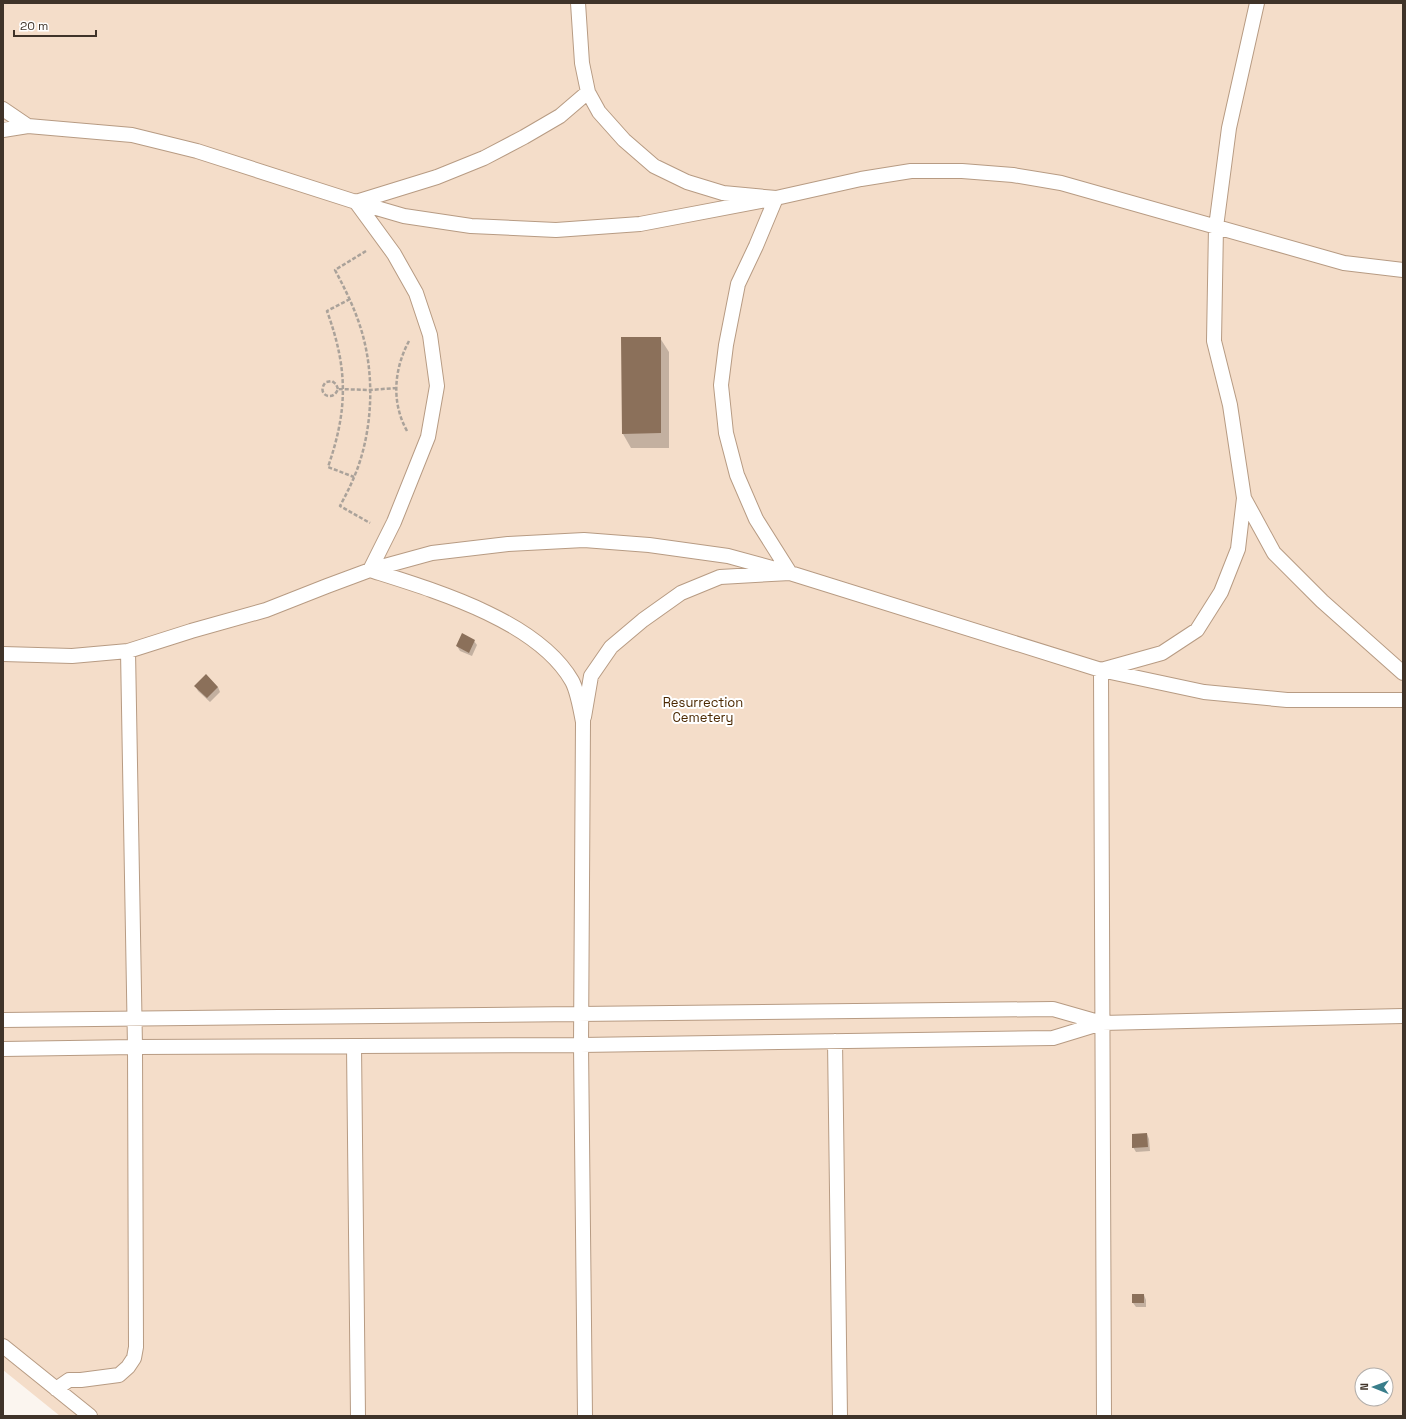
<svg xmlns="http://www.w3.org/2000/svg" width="1406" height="1419" font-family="'Space Grotesk',sans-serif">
<rect width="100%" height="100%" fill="#fbf5ef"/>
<path fill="#f4ddc9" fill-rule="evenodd" d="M 3,3 L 1403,3 L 1403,1416 L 60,1416 L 3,1370 ZM 1362,1375 L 1386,1375 L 1386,1399 L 1362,1399 Z"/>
<path fill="#0003" d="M 660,338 L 669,352 L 669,448 L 631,448 L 623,434 Z
M 474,641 L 477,645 L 472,656 L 460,651 L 457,646 Z
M 196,687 L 218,687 L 220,692 L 210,702 L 198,691 Z
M 1147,1134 L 1149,1139 L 1150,1151 L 1136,1152 L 1133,1147 Z
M 1144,1295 L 1146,1300 L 1146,1307 L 1136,1307 L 1133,1303 Z"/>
<path fill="#8b705a" d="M 621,337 L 661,337 L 661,433 L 622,434 Z
M 462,633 L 475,640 L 469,653 L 456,646 Z
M 206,674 L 218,687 L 207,698 L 194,686 Z
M 1147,1133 L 1148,1147 L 1132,1148 L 1132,1134 Z
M 1132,1294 L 1144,1294 L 1144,1303 L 1132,1303 Z"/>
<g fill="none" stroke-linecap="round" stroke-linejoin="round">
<g stroke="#b79b83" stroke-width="16">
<path id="service" d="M 578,3 L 582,63 L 588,92 L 599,112 L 624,140 L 654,166 L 687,182 L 723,193 L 776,198 L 756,246 L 738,284 L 726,345 L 721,385 L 726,433 L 737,475 L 756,519 L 790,573 L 720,577 L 681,593 L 643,620 L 611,647 L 591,676 L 584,717
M 1257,3 L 1229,128 L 1216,227 L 1214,341 L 1230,405 L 1244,498 L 1274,553 L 1322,601 L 1403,673
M 3,109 L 28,126
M 3,130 L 28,126 L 132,135 L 197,151 L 356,202 L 404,216 L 471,226 L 556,230 L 640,224 L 776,198 L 861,179 L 911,171 L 962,171 L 1013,175 L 1061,183 L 1344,263 L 1403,270
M 3,654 L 72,656 L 128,651 L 191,631 L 266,610 L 327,586 L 370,570 L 432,553 L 508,544 L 584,540 L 649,545 L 728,556 L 790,573 L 1101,670 L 1204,692 L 1287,700 L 1403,700
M 3,1020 L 1053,1009 L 1102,1023
M 835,1041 L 840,1416
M 354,1046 L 358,1416
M 3,1049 L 135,1047 L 581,1045 L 1053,1038 L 1102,1023 L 1403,1016
M 3,1346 L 90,1416
M 56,1389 L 69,1380 L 81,1380 L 119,1375 L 128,1367 L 134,1358 L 136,1347 L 135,1047 L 128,651
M 585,1416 L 581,1045 L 583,722 C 581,711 577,690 572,681 C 537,620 433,590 370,570 L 394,522 L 428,437 L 437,386 L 430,335 L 416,293 L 394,254 L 356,202 L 437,177 L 484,158 L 524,137 L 560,116 L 588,92
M 1104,1416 L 1101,670 L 1162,653 L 1197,630 L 1221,592 L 1238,549 L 1244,498"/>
</g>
<path stroke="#aaa29a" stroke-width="2.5" stroke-dasharray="4 2" stroke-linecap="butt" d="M 366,251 L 335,270 C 344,287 352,303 358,320 C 374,364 374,417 360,461 C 355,477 348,491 340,506 L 370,523
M 350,299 L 327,311 C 348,369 348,409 328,467 L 354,477
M 338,389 L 336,384 L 332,381 L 326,382 C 315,394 333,403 338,389 L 370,390 L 396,388
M 407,431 C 391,402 394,369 409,341"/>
<use href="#service" stroke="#fff" stroke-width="14"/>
</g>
<g text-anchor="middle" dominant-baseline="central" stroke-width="4" stroke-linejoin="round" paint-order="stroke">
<g font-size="13" fill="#4b2801" stroke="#fff">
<text x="703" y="702">Resurrection<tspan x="703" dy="15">Cemetery</tspan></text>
</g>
</g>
<rect width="1406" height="1419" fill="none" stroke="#3f3329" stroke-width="8"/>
<g transform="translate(1374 1387) rotate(271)"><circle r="19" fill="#ffffff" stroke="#b2ada9"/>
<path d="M0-3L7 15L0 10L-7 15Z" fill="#397e8b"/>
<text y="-6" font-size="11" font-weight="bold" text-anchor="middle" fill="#3f3329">N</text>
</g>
<path d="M14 30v6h82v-6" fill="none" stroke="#3f3329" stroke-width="2"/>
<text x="20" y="30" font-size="12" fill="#3f3329" stroke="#ffffff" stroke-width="3" paint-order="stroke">20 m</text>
</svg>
